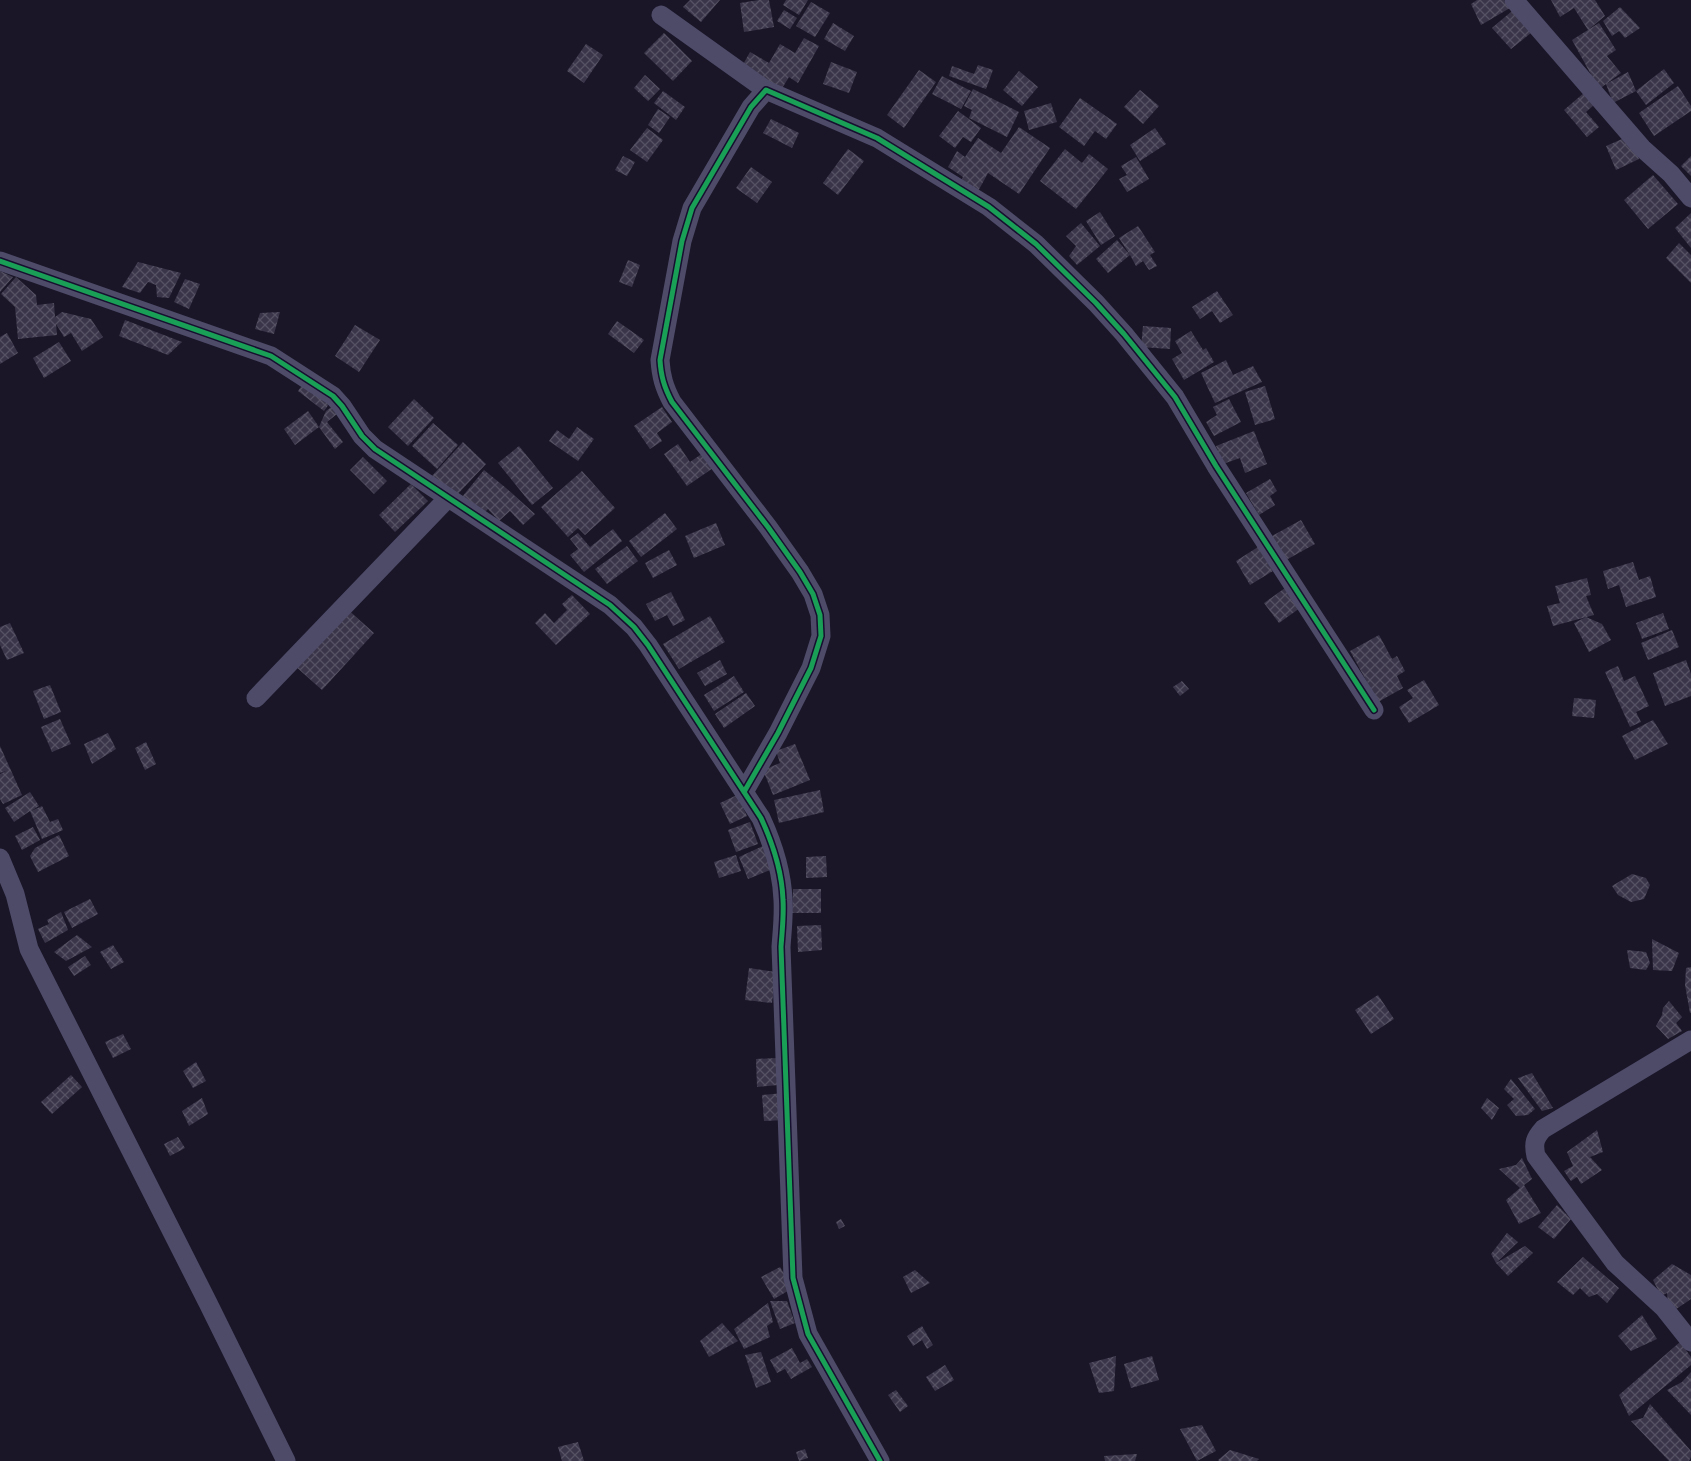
<svg xmlns="http://www.w3.org/2000/svg" width="1691" height="1461" font-family="Lato,sans-serif">
<defs>
<pattern id="building-cross-hatch" width="8" height="8" patternUnits="userSpaceOnUse" patternTransform="scale(1.25)"><rect width="8" height="8" fill="#3a3549"/><path d="M0 0l8 8M0 8l8-8" fill="none" stroke="#565264"/></pattern>
</defs>
<rect width="100%" height="100%" fill="#1a1628"/>
<path fill="url(#building-cross-hatch)" d="M 690,0 L 720,0 L 701,22 L 683,7 Z
M 759,0 L 769,0 L 774,27 L 744,32 L 740,3 Z
M 786,0 L 808,0 L 799,15 L 783,5 Z
M 1477,0 L 1504,0 L 1510,8 L 1481,25 L 1471,4 Z
M 1551,0 L 1595,0 L 1605,16 L 1588,30 L 1574,8 L 1560,17 Z
M 811,2 L 830,13 L 815,37 L 796,26 Z
M 1620,7 L 1640,28 L 1625,38 L 1619,31 L 1612,36 L 1603,21 Z
M 784,10 L 797,18 L 790,29 L 777,21 Z
M 1512,11 L 1531,33 L 1511,49 L 1492,28 Z
M 833,23 L 854,36 L 845,51 L 824,39 Z
M 1599,23 L 1616,50 L 1607,56 L 1621,73 L 1606,84 L 1628,72 L 1636,91 L 1613,103 L 1606,84 L 1599,89 L 1572,40 Z
M 664,33 L 692,61 L 673,81 L 644,53 Z
M 804,38 L 819,46 L 798,83 L 789,77 L 781,90 L 741,68 L 750,52 L 769,63 L 780,44 L 795,53 Z
M 586,44 L 603,55 L 584,83 L 567,71 Z
M 831,62 L 857,72 L 849,93 L 823,84 Z
M 978,65 L 993,70 L 986,89 L 949,76 L 952,66 L 974,74 Z
M 1664,69 L 1674,83 L 1646,105 L 1636,91 Z
M 919,70 L 936,82 L 904,128 L 887,115 Z
M 1019,71 L 1038,87 L 1022,106 L 1003,90 Z
M 645,75 L 660,89 L 648,101 L 634,88 Z
M 942,76 L 971,91 L 961,109 L 932,94 Z
M 1678,86 L 1691,106 L 1691,111 L 1654,136 L 1639,113 Z
M 973,89 L 1019,112 L 1007,137 L 969,118 L 972,110 L 964,106 Z
M 1140,90 L 1159,106 L 1143,124 L 1124,107 Z
M 663,91 L 685,107 L 676,120 L 654,103 Z
M 1585,92 L 1595,104 L 1586,112 L 1599,127 L 1587,137 L 1564,110 Z
M 1080,98 L 1117,124 L 1106,139 L 1095,131 L 1084,146 L 1059,127 Z
M 1051,103 L 1057,122 L 1029,130 L 1024,111 Z
M 658,109 L 670,117 L 659,133 L 648,125 Z
M 958,111 L 981,128 L 971,142 L 963,137 L 955,148 L 939,136 Z
M 771,119 L 799,133 L 792,148 L 763,133 Z
M 1019,127 L 1050,148 L 1019,194 L 988,173 L 976,195 L 959,184 L 963,177 L 948,167 L 957,151 L 965,157 L 978,138 L 1001,153 Z
M 647,128 L 663,140 L 647,162 L 630,150 Z
M 1155,128 L 1166,144 L 1140,161 L 1130,145 Z
M 1629,136 L 1639,159 L 1616,170 L 1606,146 Z
M 848,149 L 864,161 L 838,195 L 823,183 Z
M 1065,149 L 1082,163 L 1089,154 L 1108,169 L 1076,209 L 1040,181 Z
M 623,156 L 635,162 L 627,176 L 615,170 Z
M 1691,156 L 1691,176 L 1681,166 Z
M 1136,157 L 1149,179 L 1127,192 L 1119,179 L 1127,175 L 1121,166 Z
M 751,167 L 772,182 L 757,203 L 736,188 Z
M 1653,175 L 1678,204 L 1648,229 L 1624,200 Z
M 1100,212 L 1115,236 L 1101,245 L 1086,221 Z
M 1691,213 L 1691,248 L 1675,228 Z
M 1081,223 L 1100,246 L 1077,265 L 1069,256 L 1076,246 L 1066,236 Z
M 1138,226 L 1155,252 L 1150,255 L 1157,266 L 1149,270 L 1143,261 L 1136,266 L 1130,255 L 1108,273 L 1096,259 L 1117,240 L 1130,255 L 1119,238 Z
M 1679,243 L 1691,255 L 1691,283 L 1666,258 Z
M 628,260 L 640,265 L 632,287 L 619,282 Z
M 138,262 L 181,273 L 169,298 L 157,297 L 156,285 L 148,282 L 140,293 L 122,287 Z
M 0,271 L 13,277 L 0,292 Z
M 16,277 L 36,295 L 37,305 L 54,303 L 55,317 L 62,312 L 91,319 L 103,337 L 82,351 L 71,333 L 64,337 L 56,324 L 57,335 L 18,339 L 15,307 L 1,294 Z
M 185,279 L 200,284 L 189,309 L 174,302 Z
M 1217,291 L 1233,315 L 1220,323 L 1212,311 L 1200,319 L 1192,307 Z
M 280,312 L 274,334 L 255,329 L 260,313 Z
M 125,320 L 182,342 L 168,355 L 119,336 Z
M 617,321 L 644,340 L 634,353 L 608,334 Z
M 355,325 L 380,340 L 359,372 L 335,356 Z
M 1143,326 L 1171,328 L 1170,349 L 1141,347 Z
M 1191,331 L 1203,350 L 1206,348 L 1214,362 L 1184,380 L 1172,359 L 1182,353 L 1175,341 Z
M 7,333 L 18,353 L 0,364 L 0,337 Z
M 59,342 L 71,361 L 44,378 L 33,358 Z
M 1226,360 L 1233,375 L 1253,366 L 1262,382 L 1215,403 L 1201,373 Z
M 306,380 L 332,400 L 324,411 L 298,391 Z
M 1265,386 L 1275,419 L 1255,425 L 1245,392 Z
M 414,399 L 434,418 L 408,446 L 388,427 Z
M 1229,399 L 1241,422 L 1214,436 L 1206,422 L 1217,415 L 1213,407 Z
M 337,403 L 342,410 L 327,422 L 343,442 L 335,449 L 319,427 L 326,411 Z
M 662,407 L 672,422 L 657,433 L 662,441 L 650,449 L 634,426 Z
M 308,411 L 319,427 L 295,445 L 284,429 Z
M 433,423 L 458,445 L 437,469 L 412,446 Z
M 577,427 L 594,439 L 578,461 L 549,441 L 557,430 L 569,439 Z
M 1254,431 L 1267,464 L 1245,473 L 1240,458 L 1223,464 L 1216,446 Z
M 463,442 L 486,464 L 455,497 L 431,477 Z
M 678,444 L 690,462 L 703,453 L 713,468 L 687,486 L 664,454 Z
M 519,446 L 553,488 L 532,505 L 498,463 Z
M 363,457 L 387,481 L 374,494 L 350,470 Z
M 484,470 L 506,488 L 535,514 L 523,525 L 510,511 L 499,521 L 488,509 L 484,513 L 462,497 Z
M 582,471 L 615,508 L 585,535 L 578,528 L 568,537 L 541,507 Z
M 1270,479 L 1277,491 L 1270,496 L 1275,505 L 1259,515 L 1246,493 Z
M 411,484 L 428,501 L 395,532 L 379,515 Z
M 665,513 L 677,529 L 641,557 L 629,541 Z
M 1301,520 L 1315,544 L 1286,560 L 1272,536 Z
M 716,523 L 725,545 L 694,558 L 685,536 Z
M 613,529 L 622,541 L 584,572 L 570,555 L 578,549 L 570,539 L 578,533 L 590,547 Z
M 627,546 L 638,561 L 607,584 L 595,569 Z
M 1258,547 L 1273,571 L 1250,585 L 1236,561 Z
M 669,550 L 677,565 L 653,578 L 645,563 Z
M 1633,562 L 1639,580 L 1650,576 L 1656,597 L 1626,607 L 1619,585 L 1608,589 L 1603,571 Z
M 1587,578 L 1591,595 L 1586,596 L 1594,615 L 1553,626 L 1547,606 L 1560,603 L 1555,586 Z
M 1285,588 L 1300,608 L 1279,623 L 1264,603 Z
M 671,592 L 685,620 L 673,626 L 667,615 L 655,621 L 646,604 Z
M 572,595 L 590,614 L 556,645 L 535,623 L 545,613 L 554,623 L 567,610 L 562,604 Z
M 346,608 L 374,633 L 322,690 L 294,665 Z
M 1663,613 L 1669,629 L 1642,639 L 1636,623 Z
M 710,616 L 725,642 L 679,669 L 663,644 Z
M 1586,617 L 1602,624 L 1611,640 L 1589,652 L 1574,623 Z
M 10,623 L 24,653 L 7,660 L 0,645 L 0,627 Z
M 1672,630 L 1679,647 L 1648,660 L 1641,643 Z
M 1379,635 L 1392,659 L 1397,656 L 1405,671 L 1397,676 L 1403,688 L 1378,702 L 1350,651 Z
M 720,660 L 727,674 L 705,686 L 697,673 Z
M 1686,660 L 1691,674 L 1691,696 L 1665,706 L 1653,673 Z
M 1618,666 L 1624,681 L 1635,676 L 1649,706 L 1636,712 L 1641,722 L 1630,727 L 1605,672 Z
M 734,676 L 744,692 L 714,711 L 704,695 Z
M 1424,680 L 1439,705 L 1409,723 L 1399,707 L 1413,698 L 1407,690 Z
M 1182,681 L 1189,689 L 1180,696 L 1173,687 Z
M 50,685 L 61,712 L 44,719 L 33,691 Z
M 746,693 L 755,706 L 724,728 L 715,714 Z
M 1574,698 L 1596,700 L 1594,718 L 1572,716 Z
M 60,719 L 71,744 L 52,752 L 41,727 Z
M 1653,720 L 1668,744 L 1635,760 L 1622,736 Z
M 108,733 L 116,749 L 92,764 L 84,744 Z
M 146,742 L 156,764 L 145,770 L 135,748 Z
M 795,744 L 810,780 L 773,795 L 763,770 L 780,763 L 776,751 Z
M 0,746 L 22,795 L 3,804 L 0,799 L 0,774 L 6,771 L 0,773 Z
M 820,790 L 824,812 L 779,823 L 774,800 Z
M 30,792 L 39,806 L 31,811 L 42,806 L 50,822 L 58,819 L 63,830 L 42,839 L 30,811 L 14,822 L 5,808 Z
M 737,795 L 747,816 L 730,824 L 720,803 Z
M 750,822 L 758,844 L 736,852 L 728,830 Z
M 33,827 L 40,840 L 22,850 L 15,836 Z
M 59,835 L 69,856 L 38,872 L 30,856 L 35,848 Z
M 765,845 L 775,868 L 748,879 L 739,857 Z
M 736,855 L 741,871 L 719,878 L 714,862 Z
M 826,856 L 827,877 L 806,878 L 806,857 Z
M 1632,874 L 1646,878 L 1650,885 L 1644,899 L 1631,902 L 1618,895 L 1612,886 Z
M 793,889 L 821,889 L 821,913 L 792,913 Z
M 90,899 L 98,914 L 72,928 L 64,912 Z
M 61,912 L 68,930 L 45,943 L 38,929 L 49,924 L 47,920 Z
M 821,925 L 822,950 L 798,952 L 797,926 Z
M 77,935 L 92,947 L 66,961 L 54,952 Z
M 1652,939 L 1679,953 L 1672,971 L 1653,970 Z
M 113,945 L 124,962 L 111,969 L 100,952 Z
M 1627,950 L 1646,952 L 1650,963 L 1646,970 L 1630,968 Z
M 85,956 L 91,965 L 74,976 L 68,967 Z
M 1691,967 L 1691,1013 L 1690,1013 L 1685,985 L 1686,968 Z
M 749,968 L 776,972 L 772,1003 L 745,1000 Z
M 1378,995 L 1394,1019 L 1371,1034 L 1355,1010 Z
M 1669,1001 L 1682,1017 L 1676,1023 L 1682,1031 L 1668,1039 L 1656,1026 L 1662,1015 L 1663,1008 Z
M 123,1034 L 131,1049 L 113,1058 L 105,1042 Z
M 777,1058 L 778,1085 L 757,1087 L 756,1059 Z
M 196,1062 L 206,1081 L 193,1088 L 183,1071 Z
M 1532,1073 L 1553,1108 L 1542,1111 L 1518,1078 Z
M 71,1075 L 82,1087 L 52,1114 L 41,1102 Z
M 1511,1079 L 1535,1109 L 1528,1115 L 1516,1116 L 1507,1105 L 1514,1099 L 1504,1089 Z
M 784,1093 L 786,1120 L 764,1121 L 762,1095 Z
M 202,1098 L 208,1114 L 189,1126 L 182,1111 Z
M 1487,1098 L 1499,1108 L 1492,1120 L 1481,1108 Z
M 1597,1130 L 1603,1152 L 1590,1157 L 1602,1170 L 1581,1184 L 1577,1177 L 1571,1181 L 1564,1171 L 1573,1166 L 1567,1152 Z
M 178,1137 L 185,1148 L 170,1156 L 164,1144 Z
M 1522,1158 L 1532,1179 L 1524,1185 L 1541,1213 L 1519,1224 L 1506,1200 L 1520,1188 L 1499,1169 L 1516,1165 Z
M 1557,1205 L 1571,1219 L 1554,1239 L 1538,1227 Z
M 841,1219 L 845,1226 L 839,1229 L 836,1222 Z
M 1507,1233 L 1518,1242 L 1496,1263 L 1491,1254 Z
M 1525,1246 L 1533,1253 L 1508,1276 L 1496,1263 Z
M 1583,1257 L 1619,1288 L 1607,1303 L 1597,1294 L 1589,1297 L 1580,1288 L 1573,1295 L 1557,1282 Z
M 1672,1264 L 1691,1275 L 1691,1299 L 1669,1314 L 1667,1293 L 1661,1296 L 1653,1280 Z
M 780,1267 L 793,1288 L 774,1299 L 761,1277 Z
M 915,1270 L 930,1283 L 911,1293 L 903,1277 Z
M 770,1301 L 787,1301 L 795,1323 L 780,1329 Z
M 768,1303 L 773,1322 L 767,1326 L 770,1337 L 744,1349 L 734,1329 Z
M 1642,1315 L 1657,1339 L 1631,1351 L 1618,1336 Z
M 722,1323 L 738,1341 L 709,1357 L 700,1341 Z
M 922,1326 L 933,1345 L 927,1349 L 922,1340 L 913,1346 L 907,1336 Z
M 1680,1342 L 1691,1357 L 1691,1365 L 1629,1416 L 1619,1395 Z
M 792,1348 L 800,1363 L 807,1359 L 812,1367 L 791,1379 L 785,1369 L 777,1373 L 770,1360 Z
M 761,1352 L 771,1382 L 756,1388 L 745,1355 Z
M 1116,1356 L 1114,1391 L 1099,1393 L 1089,1363 Z
M 1152,1356 L 1159,1380 L 1131,1388 L 1124,1364 Z
M 945,1365 L 954,1380 L 935,1391 L 926,1377 Z
M 1691,1372 L 1691,1415 L 1667,1390 L 1682,1382 Z
M 896,1390 L 908,1406 L 900,1412 L 888,1395 Z
M 1650,1404 L 1691,1451 L 1691,1457 L 1689,1461 L 1669,1461 L 1631,1421 L 1643,1418 Z
M 1202,1425 L 1216,1451 L 1197,1461 L 1180,1429 Z
M 578,1442 L 584,1461 L 562,1461 L 558,1447 Z
M 805,1449 L 808,1458 L 799,1461 L 796,1452 Z
M 1230,1450 L 1259,1459 L 1257,1461 L 1219,1461 L 1218,1460 Z
M 1137,1454 L 1135,1461 L 1105,1461 L 1104,1456 Z"/>
<g fill="none" stroke-linecap="round" stroke-linejoin="round">
<path stroke="#4e4b69" stroke-width="19" d="M 1514,0 L 1642,148 L 1671,174 L 1691,198
M 661,15 L 766,90
M 0,261 L 271,356 L 333,396 L 342,406 L 362,436 L 375,449 L 610,605 L 634,627 L 648,645 L 761,818 C 773,844 782,871 783,900 C 784,916 782,932 781,947 L 793,1278 L 808,1334 L 880,1461
M 256,698 L 448,498
M 744,792 L 778,733 L 811,668 L 821,636 L 820,615 L 813,594 L 800,572 L 768,527 L 672,402 C 664,387 661,376 660,360 L 682,241 L 692,208 L 751,107 L 766,90 L 877,138 L 989,207 L 1036,244 L 1096,303 L 1124,334 L 1175,397 L 1216,466 L 1374,710
M 0,858 L 15,894 L 29,949 L 208,1303 L 286,1461
M 1691,1040 L 1543,1129 C 1535,1138 1533,1143 1536,1156 L 1615,1263 L 1664,1308 L 1691,1342"/>
<g stroke="#170f2f" stroke-width="8">
<path id="cycleway" d="M 0,261 L 271,356 L 333,396 L 342,406 L 362,436 L 375,449 L 610,605 L 634,627 L 648,645 L 761,818 C 773,844 782,871 783,900 C 784,916 782,932 781,947 L 793,1278 L 808,1334 L 880,1461
M 744,792 L 778,733 L 811,668 L 821,636 L 820,615 L 813,594 L 800,572 L 768,527 L 672,402 C 664,387 661,376 660,360 L 682,241 L 692,208 L 751,107 L 766,90 L 877,138 L 989,207 L 1036,244 L 1096,303 L 1124,334 L 1175,397 L 1216,466 L 1374,710"/>
</g>
<use href="#cycleway" stroke="#1a9f57" stroke-width="5"/>
</g>
</svg>
